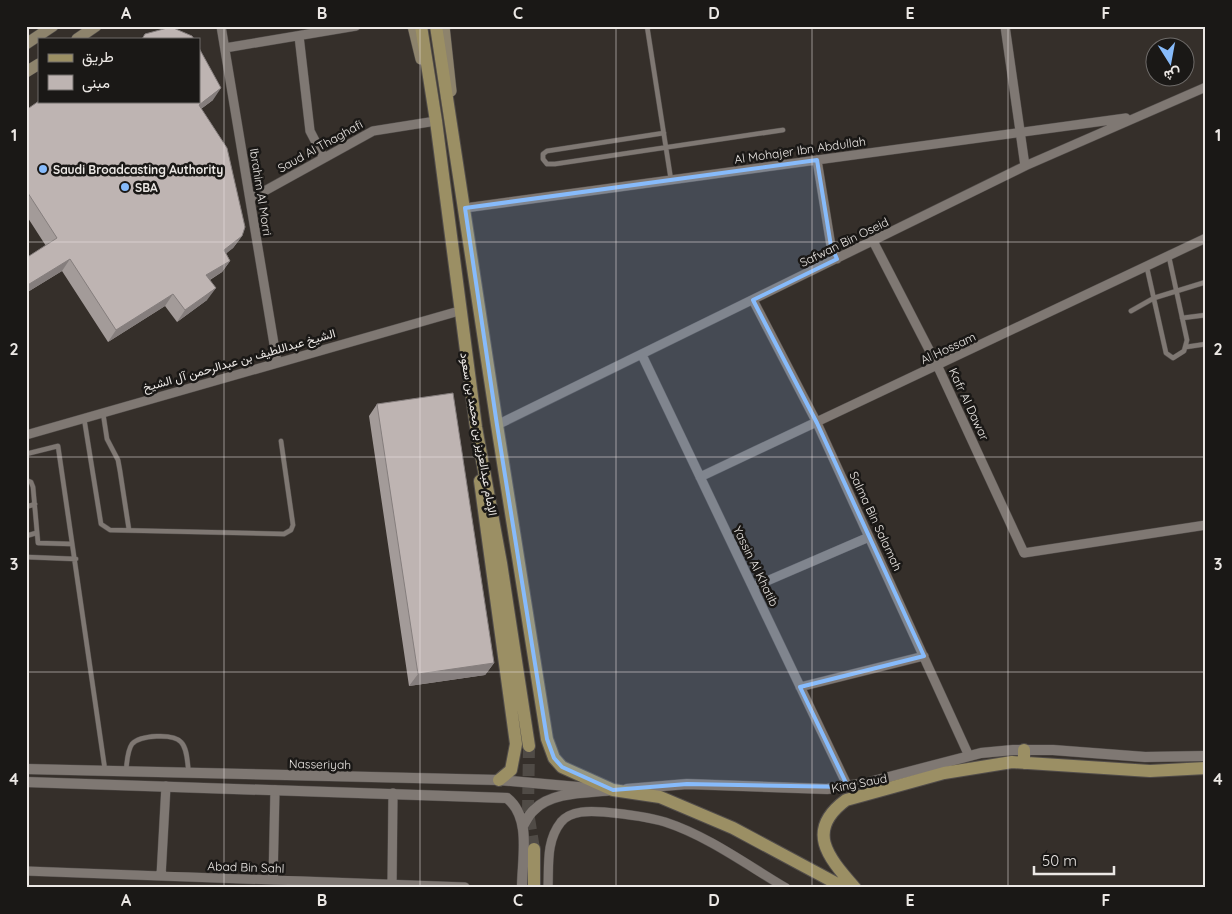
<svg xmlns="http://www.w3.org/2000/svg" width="1232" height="914" font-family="Quicksand,Vazirmatn,sans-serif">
<rect width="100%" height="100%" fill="#352f2a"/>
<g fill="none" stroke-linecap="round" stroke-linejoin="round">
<path stroke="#504b46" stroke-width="12" stroke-dasharray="12 6" stroke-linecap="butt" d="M 529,746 L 528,812 L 534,849"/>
<g stroke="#524d4a" stroke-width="5.5">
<path id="service" d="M 647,26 L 671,180
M 664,133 L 547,151 L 543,154 L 543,159 L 547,164 L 555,164 L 783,130
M 1147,268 L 1166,353 L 1173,358 L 1184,351 L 1187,340 L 1169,257
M 1131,311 L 1154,298 L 1206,282
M 1182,318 L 1206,315
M 1186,347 L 1206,344
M 103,413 L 107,439 L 118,460 L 120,471 L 129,530
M 84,418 L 101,524 L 110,530 L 284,534 L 291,530 L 293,525 L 281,441
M 26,454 L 58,446 L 105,770
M 26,480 L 31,482 L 33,487 L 38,543 L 72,544
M 26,507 L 35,504
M 26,536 L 36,533
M 26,557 L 76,559
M 126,771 C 127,763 127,751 132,744 C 140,735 173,733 181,742 C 188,749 187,764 189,773"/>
</g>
<g stroke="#524d4a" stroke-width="10">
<path id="minor" d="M 221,26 L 277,362
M 1005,26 L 1025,166
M 299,36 L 310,131 L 324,158
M 225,48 L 356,26
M 817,160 L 831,246 L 837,259
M 250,199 L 373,131 L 436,121
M 465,208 L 1126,118
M 873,241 L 938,367 L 1024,553 L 1206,525
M 753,300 L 817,423 L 969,756
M 642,355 L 848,787
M 497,425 L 1025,166 L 1206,87
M 26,435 L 459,311
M 700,477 L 1206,238
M 753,587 L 869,537
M 800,687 L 924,656
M 26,871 L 465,887
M 161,876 L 166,786
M 273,880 L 275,790
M 392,885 L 393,793
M 548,888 C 549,864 546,841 561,822 C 571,810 590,811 604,812 C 625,814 645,816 665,822 C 708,836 747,865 786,888"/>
</g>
<g stroke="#524d4a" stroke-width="11">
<path id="tertiary" d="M 26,769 L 499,780 L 589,788
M 26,782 L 507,798 C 532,818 522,859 522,888
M 627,789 L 687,784 L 827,789 L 866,783 L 981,753 L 1013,750 L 1053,750 L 1145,757 L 1206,756
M 523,826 C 526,821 529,814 534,810 C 552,791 589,793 613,790"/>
</g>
<g stroke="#524d4a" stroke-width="12">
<path id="secondary" d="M 413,26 L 421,59
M 444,26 L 451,91
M 77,39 L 96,26
M 26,44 L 53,26
M 26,72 L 39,64"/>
</g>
<g stroke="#524d4a" stroke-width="14">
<path id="primary" d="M 421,26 L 436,121 L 476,427 L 501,563 L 529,746
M 436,26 L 497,425 L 547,739 L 554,758 L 562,767 L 613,790 L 660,797 L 733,828 L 845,888
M 480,481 L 516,744 L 511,770 L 499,780
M 1024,763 L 1024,750
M 534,888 L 534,849
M 855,888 C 829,858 804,831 846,800 L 944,773 L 1012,762 L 1150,771 L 1206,768"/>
</g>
<use href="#service" stroke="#7f7873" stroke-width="4.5"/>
<use href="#minor" stroke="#7f7873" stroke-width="9"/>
<use href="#tertiary" stroke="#7f7873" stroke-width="10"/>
<use href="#secondary" stroke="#8d836c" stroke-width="11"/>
<use href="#primary" stroke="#9b8f64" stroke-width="12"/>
</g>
<path fill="#a39b99" d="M 213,100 L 201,109 L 242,236 L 233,248 L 226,253 L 230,261 L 222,272 L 210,280 L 207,300 L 177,322 L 165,306 L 108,342 L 62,271 L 26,293 L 26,258 L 46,246 L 26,215 L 26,110 Z
M 377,404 L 494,663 L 485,675 L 409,686 L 369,416 Z"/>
<path fill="#857e7d" d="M 221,88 L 213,100 L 190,117 L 199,105 Z
M 242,236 L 233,248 L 216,262 L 224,250 Z
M 70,259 L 62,271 L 26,293 L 26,286 Z
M 230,261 L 222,272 L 198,287 L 206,275 Z
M 216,288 L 207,300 L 177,322 L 185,310 Z
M 173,294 L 165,306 L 108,342 L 116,330 Z
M 494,663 L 485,675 L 409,686 L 418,674 Z"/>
<path fill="#beb4b2" stroke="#857e7d" d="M 171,27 L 192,36 L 194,39 L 142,39 L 145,34 Z
M 199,48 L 221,88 L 199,105 L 227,148 L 245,227 L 242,236 L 224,250 L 230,261 L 206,275 L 216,288 L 185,310 L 173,294 L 116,330 L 70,259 L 26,286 L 26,258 L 57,238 L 26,190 L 26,110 L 39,101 L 199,101 Z
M 453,393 L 494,663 L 418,674 L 377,404 Z"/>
<path fill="#87bbfb" fill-opacity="0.2" stroke="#87bbfb" stroke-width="4" stroke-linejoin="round" d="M 817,160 L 831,246 L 837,259 L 753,300 L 817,423 L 924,656 L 800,687 L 848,787 L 687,784 L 613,790 L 562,767 L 554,758 L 547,739 L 497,425 L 465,208 Z"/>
<path fill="none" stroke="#ece8e5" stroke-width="1" stroke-opacity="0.55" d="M 224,26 L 224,888M 420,26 L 420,888M 616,26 L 616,888M 812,26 L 812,888M 1008,26 L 1008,888M 26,242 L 1206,242M 26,457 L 1206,457M 26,672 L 1206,672"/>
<g fill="#87bbfb" stroke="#1a1816" stroke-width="2">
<circle cx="43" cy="169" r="5"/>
<circle cx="125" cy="187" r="5"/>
</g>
<g text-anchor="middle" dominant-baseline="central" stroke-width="5" stroke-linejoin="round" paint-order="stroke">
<g font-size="12" fill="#ece8e5" stroke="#1a1816">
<text transform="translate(320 146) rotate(-29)">Saud Al Thaghafi</text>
<text transform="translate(800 150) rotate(-8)">Al Mohajer Ibn Abdullah</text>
<text transform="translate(261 192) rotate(81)">Ibrahim Al Morri</text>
<text transform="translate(844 242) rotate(-26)">Safwan Bin Oseid</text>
<text transform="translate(948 348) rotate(-25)">Al Hossam</text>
<text transform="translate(239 360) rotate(-16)">الشيخ عبداللطيف بن عبدالرحمن آل الشيخ</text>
<text transform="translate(969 404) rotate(65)">Kafr Al Dawar</text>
<text transform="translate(479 434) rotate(80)">الإمام عبدالعزيز بن محمد بن سعود</text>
<text transform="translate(876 521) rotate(65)">Salma Bin Salamah</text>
<text transform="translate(756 566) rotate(64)">Yassin Al Khatib</text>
<text transform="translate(320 764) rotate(1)">Nasseriyah</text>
<text transform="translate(859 783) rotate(-11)">King Saud</text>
<text transform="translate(246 867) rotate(2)">Abad Bin Sahl</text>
</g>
<g font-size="12" font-weight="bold" fill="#ece8e5" stroke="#1a1816" text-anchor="start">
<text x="53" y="169">Saudi Broadcasting Authority</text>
<text x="135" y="187">SBA</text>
</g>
</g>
<rect width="1232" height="914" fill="none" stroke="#1a1816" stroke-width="55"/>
<rect x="38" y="38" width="162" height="65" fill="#1a1816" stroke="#6e6b69"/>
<rect x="48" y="54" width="25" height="8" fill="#9b8f64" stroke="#6e6b69"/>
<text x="82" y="62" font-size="15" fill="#ece8e5">طريق</text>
<rect x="48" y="75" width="25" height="15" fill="#beb4b2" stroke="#6e6b69"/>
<text x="82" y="88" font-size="15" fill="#ece8e5">مبنى</text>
<g transform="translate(1170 62) rotate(169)"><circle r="24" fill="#1a1816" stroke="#6e6b69"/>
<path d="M0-4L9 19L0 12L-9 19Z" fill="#87bbfb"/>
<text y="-8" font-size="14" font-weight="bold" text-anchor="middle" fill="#ece8e5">ش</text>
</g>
<path d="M1034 866v8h80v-8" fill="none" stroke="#ece8e5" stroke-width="2.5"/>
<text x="1042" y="866" font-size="15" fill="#ece8e5" stroke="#1a1816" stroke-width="4" paint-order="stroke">50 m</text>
<rect x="28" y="28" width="1176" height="858" fill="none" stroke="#ece8e5" stroke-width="2"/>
<g font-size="16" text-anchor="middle" font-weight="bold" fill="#ece8e5">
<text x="126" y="19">A</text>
<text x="322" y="19">B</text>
<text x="518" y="19">C</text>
<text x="714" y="19">D</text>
<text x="910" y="19">E</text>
<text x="1106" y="19">F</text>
<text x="14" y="141">1</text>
<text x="1218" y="141">1</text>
<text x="14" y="355">2</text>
<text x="1218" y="355">2</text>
<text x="14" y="570">3</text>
<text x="1218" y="570">3</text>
<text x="14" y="785">4</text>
<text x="1218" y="785">4</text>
<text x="126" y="906">A</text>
<text x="322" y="906">B</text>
<text x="518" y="906">C</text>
<text x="714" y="906">D</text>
<text x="910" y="906">E</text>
<text x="1106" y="906">F</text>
</g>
</svg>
